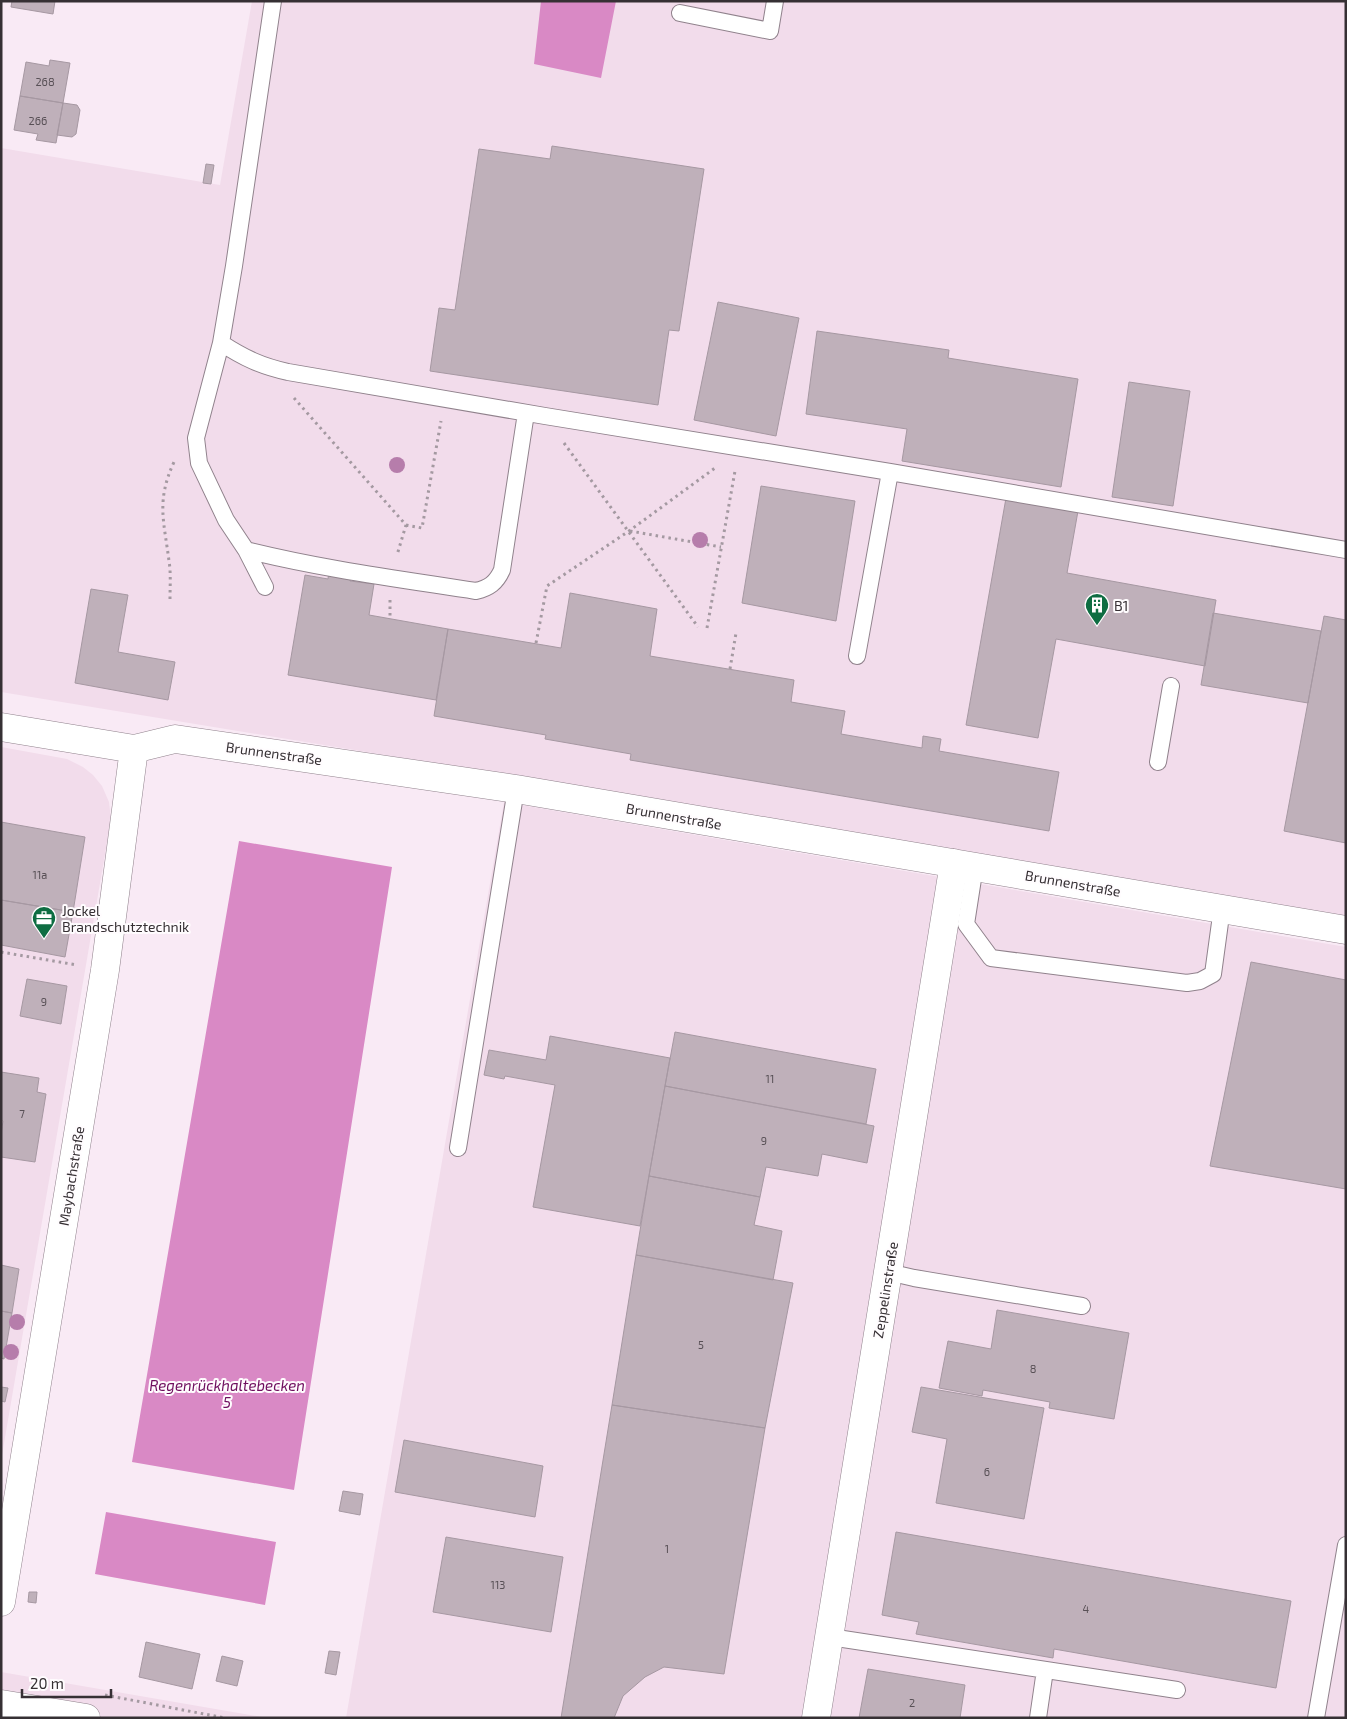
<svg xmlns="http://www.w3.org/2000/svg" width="1347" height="1719" font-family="'Exo 2',sans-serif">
<rect width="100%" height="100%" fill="#f9eaf5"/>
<path fill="#f2dceb" d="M 252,1 L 1346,1 L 1346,919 L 555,783 L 1,692 L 1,148 L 220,185 Z
M 1,747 L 67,759 L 83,767 L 93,775 L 102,786 L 109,802 L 111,819 L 1,1461 Z
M 504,802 L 1346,947 L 1346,1718 L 346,1718 Z
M 1,1672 L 268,1718 L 1,1718 Z"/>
<path fill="#d989c5" d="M 541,1 L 616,1 L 601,78 L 534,64 Z
M 239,841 L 392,867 L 294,1490 L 132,1462 Z
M 106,1512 L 276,1542 L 265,1605 L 95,1574 Z"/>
<path fill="#bfb0ba" stroke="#a698a2" d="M 12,1 L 55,1 L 53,14 L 11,7 Z
M 50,60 L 70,63 L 63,103 L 20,96 L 26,62 L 49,66 Z
M 20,96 L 63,103 L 56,143 L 36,140 L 38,134 L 14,130 Z
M 63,103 L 77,105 L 80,110 L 76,134 L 72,137 L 57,135 Z
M 552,146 L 704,169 L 679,331 L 669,330 L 658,405 L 430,371 L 439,308 L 455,310 L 479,149 L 550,159 Z
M 206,164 L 214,165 L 211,184 L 203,183 Z
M 718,302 L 799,318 L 776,436 L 694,420 Z
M 817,331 L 949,350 L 948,358 L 1078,379 L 1061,487 L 902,461 L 907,429 L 806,414 Z
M 1129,382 L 1190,391 L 1173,506 L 1112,497 Z
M 761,486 L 855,501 L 836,621 L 742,603 Z
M 1006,498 L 1078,511 L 1067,573 L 1216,600 L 1205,666 L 1056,639 L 1038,738 L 966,725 Z
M 329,570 L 351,574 L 350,581 L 374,584 L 369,615 L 448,629 L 436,700 L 288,675 L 305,575 L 328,579 Z
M 91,589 L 128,595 L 118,652 L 175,662 L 168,700 L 75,683 Z
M 570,593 L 657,609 L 650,656 L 794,680 L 791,702 L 845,711 L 841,734 L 922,748 L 923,736 L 941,739 L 939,751 L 1059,772 L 1049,831 L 630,760 L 631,754 L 545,739 L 546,735 L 434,716 L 448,629 L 561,648 Z
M 1213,613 L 1321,631 L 1308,703 L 1201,685 Z
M 1324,616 L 1346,620 L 1346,843 L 1284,831 Z
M 1,822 L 85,837 L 73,912 L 1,900 Z
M 1,900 L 73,912 L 65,957 L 1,945 Z
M 1251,962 L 1346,980 L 1346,1189 L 1210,1166 Z
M 27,979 L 67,986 L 61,1024 L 20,1016 Z
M 675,1032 L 876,1069 L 866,1124 L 665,1086 Z
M 550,1036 L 670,1058 L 640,1226 L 533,1207 L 555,1085 L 505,1076 L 504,1079 L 484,1075 L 489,1050 L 546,1060 Z
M 1,1072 L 39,1078 L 37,1092 L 46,1094 L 35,1162 L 1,1157 L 1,1134 L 3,1121 L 1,1120 Z
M 665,1086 L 874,1126 L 867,1163 L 822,1154 L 818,1176 L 766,1167 L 760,1197 L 649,1176 Z
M 649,1176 L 760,1197 L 754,1225 L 782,1231 L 773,1280 L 636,1255 Z
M 636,1255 L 793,1283 L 765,1428 L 612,1405 Z
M 1,1265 L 19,1269 L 12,1313 L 1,1311 Z
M 997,1310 L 1129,1333 L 1114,1419 L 1049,1408 L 1050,1402 L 983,1390 L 982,1396 L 939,1388 L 948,1341 L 991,1349 Z
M 1,1311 L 12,1313 L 4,1359 L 1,1358 Z
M 1,1387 L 8,1388 L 5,1402 L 1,1401 Z
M 921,1387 L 1044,1408 L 1024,1519 L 936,1503 L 947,1439 L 912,1432 Z
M 612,1405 L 765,1428 L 724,1674 L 664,1667 L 645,1677 L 623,1696 L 614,1718 L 561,1718 Z
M 404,1440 L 543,1466 L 535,1517 L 395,1492 Z
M 343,1491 L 363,1494 L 360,1515 L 339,1511 Z
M 896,1532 L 1291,1601 L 1276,1688 L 1054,1649 L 1053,1658 L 916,1634 L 919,1622 L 882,1615 Z
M 446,1537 L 563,1557 L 551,1632 L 433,1612 Z
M 29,1592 L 37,1592 L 36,1603 L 28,1602 Z
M 146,1642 L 200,1654 L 192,1689 L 139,1677 Z
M 329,1651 L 340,1652 L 336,1675 L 325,1673 Z
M 222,1656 L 243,1661 L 237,1686 L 216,1681 Z
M 868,1669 L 965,1685 L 960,1718 L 859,1718 Z"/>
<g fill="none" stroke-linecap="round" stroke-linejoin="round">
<g stroke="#90828c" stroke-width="18">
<path id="lane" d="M 273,1 L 234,266 L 221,343 L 196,438 L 199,463 L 226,520 L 246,550 C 322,569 399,579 476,591 C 489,588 496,583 502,570 L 526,413
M 680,13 L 770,31 L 775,1
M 221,343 C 244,358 261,366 288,372 L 545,416 L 890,472 L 1346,550
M 246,550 L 265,587
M 857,656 L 890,472
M 1158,762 L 1171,686
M 975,866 L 966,924 L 991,958 L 1187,983 L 1200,981 L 1213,974 L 1222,908
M 458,1148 L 516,789
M 888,1272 L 914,1278 L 1082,1306
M 830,1637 L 1177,1690
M 1038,1718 L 1045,1670
M 1316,1718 L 1346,1545"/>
</g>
<g stroke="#90828c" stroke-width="29">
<path id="street" d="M 1,727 L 134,749 L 175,739 L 516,789 L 1346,930
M 1,1602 L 105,970 L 134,749
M 816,1718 L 954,863"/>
</g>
<g stroke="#90828c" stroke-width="29">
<path id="secondary" d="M 1,1704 L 86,1718"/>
</g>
<path stroke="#a499a1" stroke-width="3" stroke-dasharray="2.5 4" stroke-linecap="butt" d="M 294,398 L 406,525 L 397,555
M 564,443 L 698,627
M 406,525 L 422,528 L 441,421
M 630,531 L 721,547
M 170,599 C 170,586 171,573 169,561 C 164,521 156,501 174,462
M 390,600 L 390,619
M 707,628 L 735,471
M 536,643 L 547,586 L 629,531 L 715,468
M 730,669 L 736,633
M 1,952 L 77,965
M 105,1695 L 225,1718"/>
<use href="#lane" stroke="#fff" stroke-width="16"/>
<use href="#street" stroke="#fff" stroke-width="28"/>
<use href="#secondary" stroke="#fff" stroke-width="28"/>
</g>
<g fill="#b67dab">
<circle cx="397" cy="465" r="8"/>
<circle cx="700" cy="540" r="8"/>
<circle cx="17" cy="1322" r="8"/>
<circle cx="11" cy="1352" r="8"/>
</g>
<defs>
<g id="building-pin" transform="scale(1.25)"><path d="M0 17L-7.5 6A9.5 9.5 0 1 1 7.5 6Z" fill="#0e6d42" stroke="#fffcfe"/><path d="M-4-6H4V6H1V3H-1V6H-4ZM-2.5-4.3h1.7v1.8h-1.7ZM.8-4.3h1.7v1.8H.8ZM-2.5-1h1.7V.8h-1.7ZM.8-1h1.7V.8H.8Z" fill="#fff"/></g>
<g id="office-pin" transform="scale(1.25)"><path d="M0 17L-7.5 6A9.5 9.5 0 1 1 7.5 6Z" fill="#0e6d42" stroke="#fffcfe"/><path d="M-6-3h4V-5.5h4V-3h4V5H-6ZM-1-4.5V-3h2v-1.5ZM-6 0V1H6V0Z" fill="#fff"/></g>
</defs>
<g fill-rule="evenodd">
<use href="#building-pin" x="1097" y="605"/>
<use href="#office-pin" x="44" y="918"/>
</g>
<g text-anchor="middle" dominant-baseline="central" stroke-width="4" stroke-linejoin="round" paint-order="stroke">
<g font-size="11" fill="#585056">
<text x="45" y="81">268</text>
<text x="38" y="120">266</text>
<text x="40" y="874">11a</text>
<text x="44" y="1001">9</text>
<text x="770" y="1078">11</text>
<text x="22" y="1113">7</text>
<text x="764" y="1140">9</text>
<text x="701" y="1344">5</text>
<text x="1033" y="1368">8</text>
<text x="987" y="1471">6</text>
<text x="667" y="1548">1</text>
<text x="498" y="1584">113</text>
<text x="1086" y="1608">4</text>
<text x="912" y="1702">2</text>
</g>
<g font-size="14" fill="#363034" stroke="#fffcfe" text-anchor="start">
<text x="1114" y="605">B1</text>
<text x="62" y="910">Jockel<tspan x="62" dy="16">Brandschutztechnik</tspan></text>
</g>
<g font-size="14" fill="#363034" stroke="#fffcfe">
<text transform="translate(274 753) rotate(8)">Brunnenstraße</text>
<text transform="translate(674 816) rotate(10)">Brunnenstraße</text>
<text transform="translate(1073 883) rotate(10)">Brunnenstraße</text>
<text transform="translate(71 1176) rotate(-81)">Maybachstraße</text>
<text transform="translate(885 1290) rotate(-81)">Zeppelinstraße</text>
</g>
<g font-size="15" font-style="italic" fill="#6f0e5e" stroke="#fffcfe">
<text x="227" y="1385">Regenrückhaltebecken<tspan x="227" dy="17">5</tspan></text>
</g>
</g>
<rect width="1347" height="1719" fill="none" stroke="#363034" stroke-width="5"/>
<path d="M22 1689v8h89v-8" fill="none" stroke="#363034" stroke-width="2.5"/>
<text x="30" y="1689" font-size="15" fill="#363034" stroke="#fffcfe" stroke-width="4" paint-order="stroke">20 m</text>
</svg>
